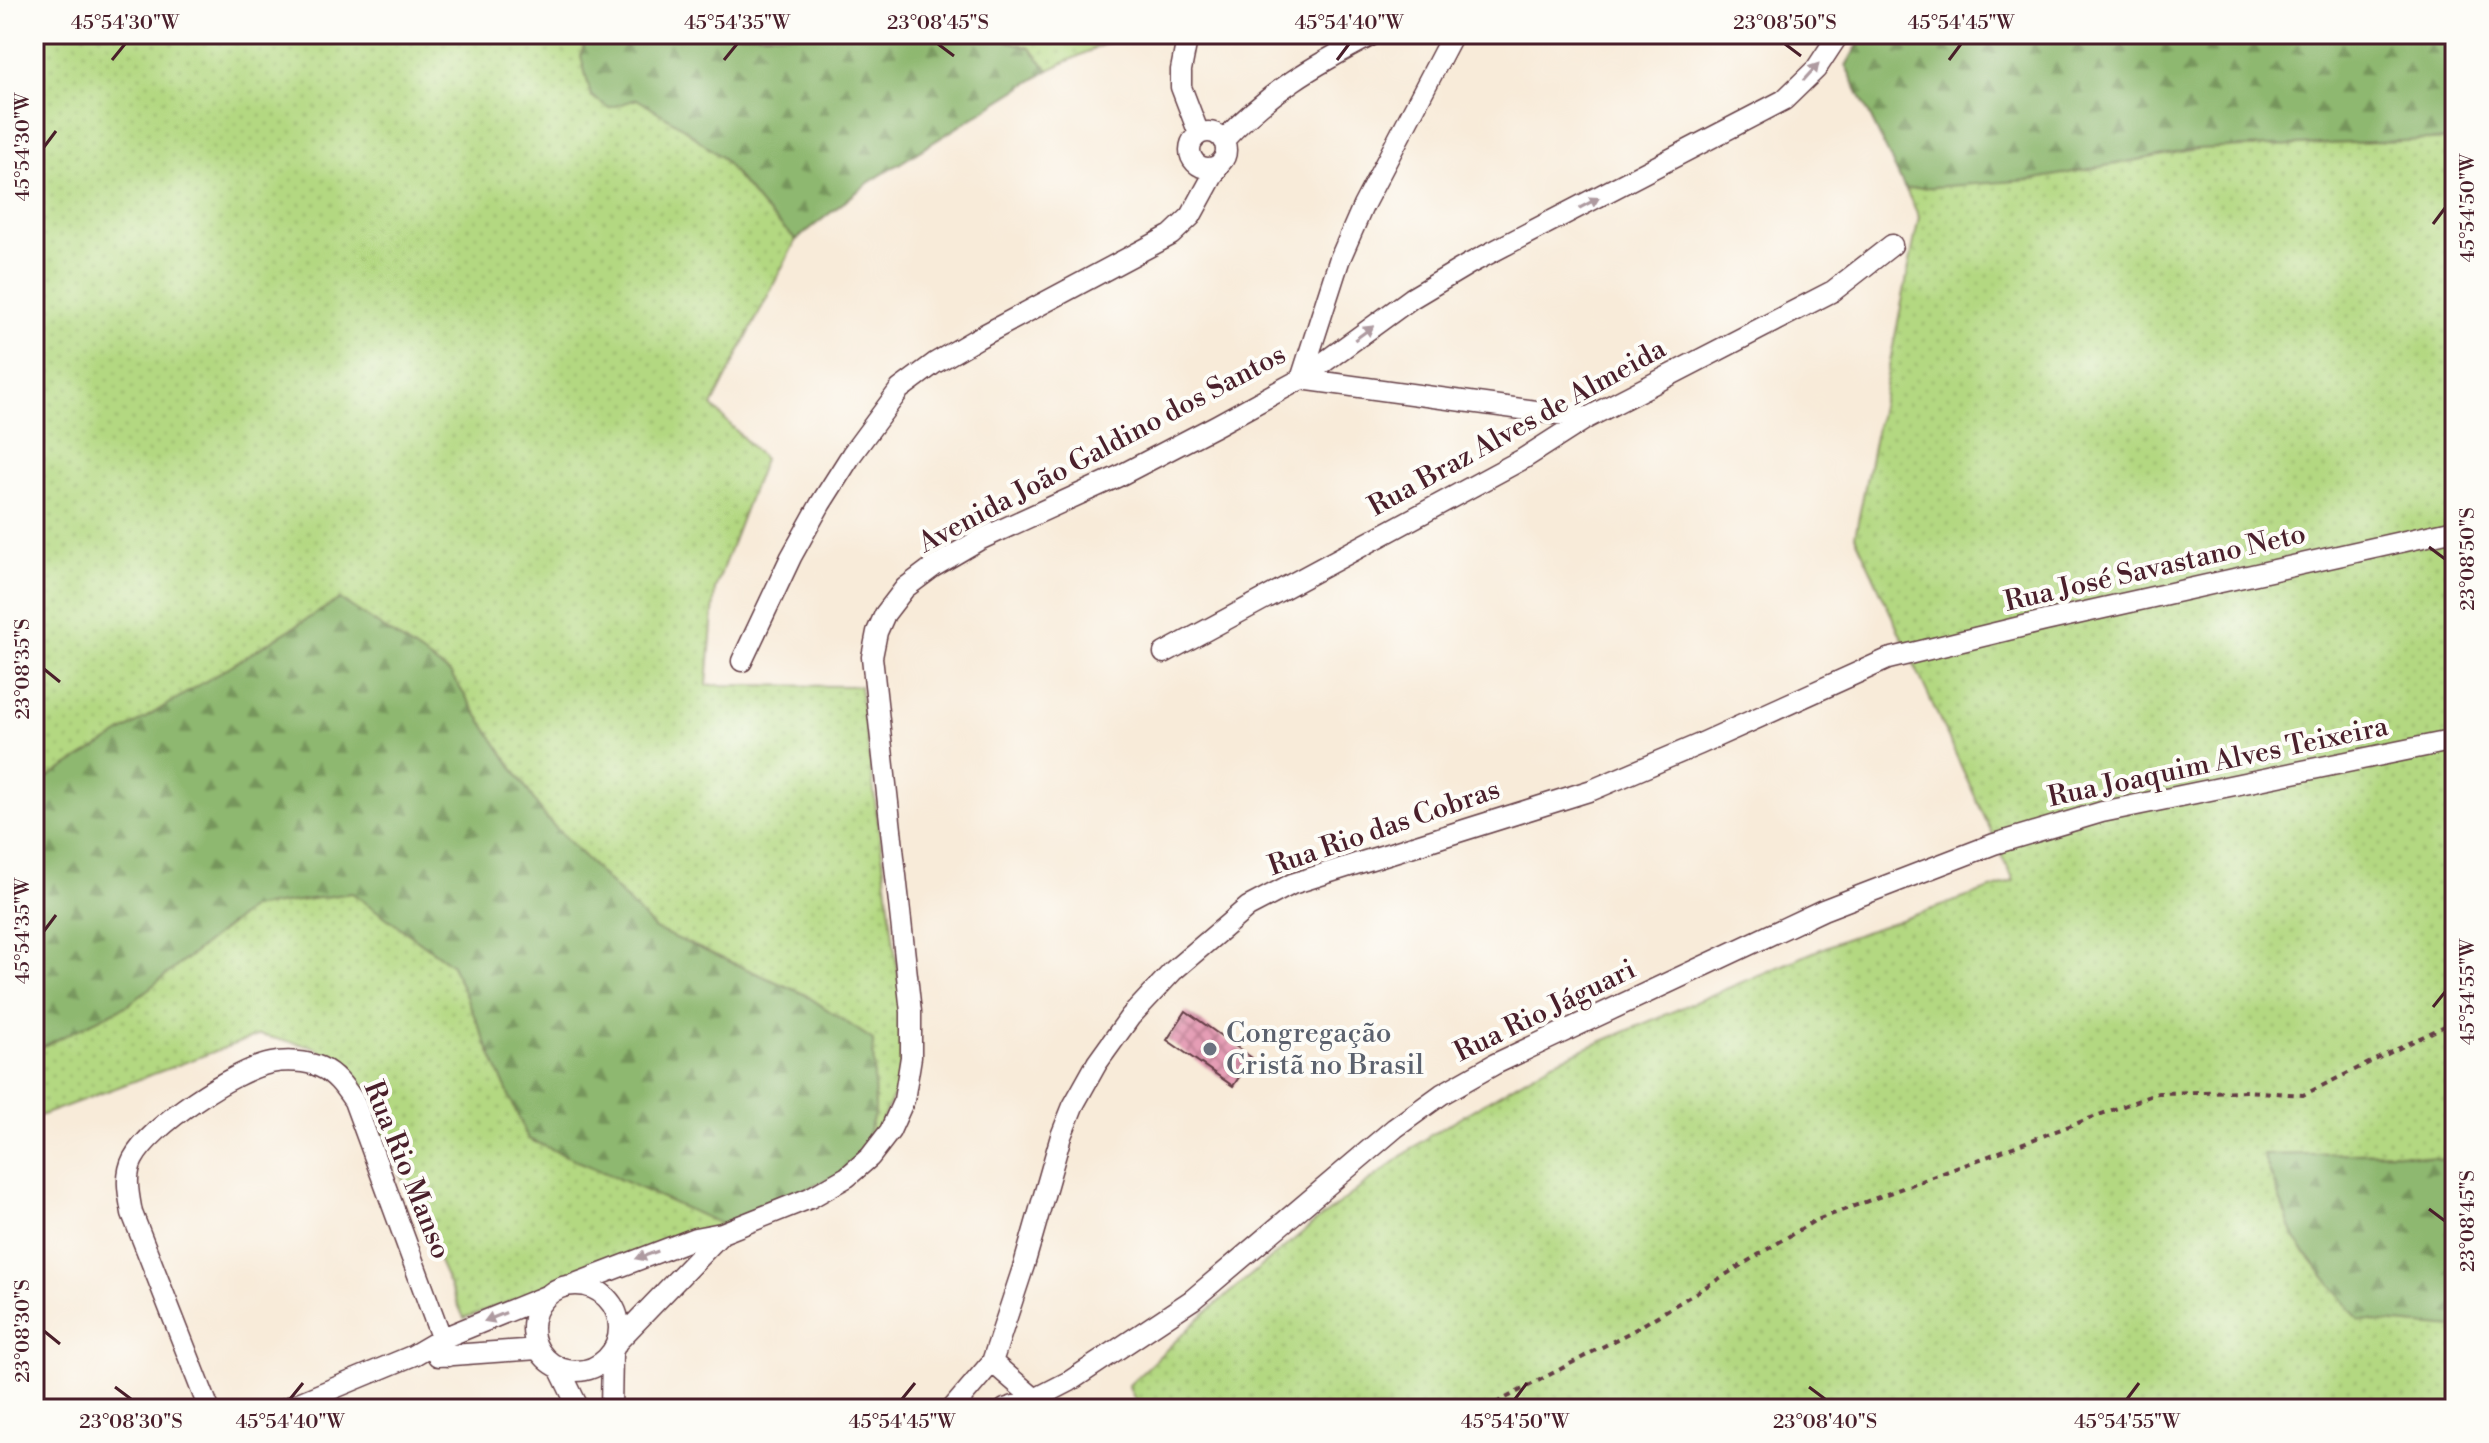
<svg xmlns="http://www.w3.org/2000/svg" width="2489" height="1443" font-family="'Libre Bodoni',serif">
<defs>
<pattern id="grass-dots" width="8" height="8" patternUnits="userSpaceOnUse" patternTransform="scale(2)"><rect width="8" height="8" fill="#b3d881"/><path d="M2 2h.1M6 6h.1" fill="none" stroke="#9bb970" stroke-width="1.8" stroke-linecap="round"/></pattern>
<pattern id="forest-firs" width="22" height="20" patternUnits="userSpaceOnUse" patternTransform="scale(2)"><rect width="22" height="20" fill="#8eb86f"/><path d="M5 1l3.5 6h-7zM16 11l3.5 6h-7z" fill="#76955b"/></pattern>
<pattern id="building-cross-hatch" width="8" height="8" patternUnits="userSpaceOnUse" patternTransform="scale(2)"><rect width="8" height="8" fill="#e59db5"/><path d="M0 0l8 8M0 8l8-8" fill="none" stroke="#bc7f93"/></pattern>
</defs>
<rect width="100%" height="100%" fill="#fdfcf7"/>
<filter id="ink" filterUnits="userSpaceOnUse"><feTurbulence type="fractalNoise" baseFrequency=".0125" numOctaves="2"/><feDisplacementMap in="SourceGraphic" scale="16" xChannelSelector="R" yChannelSelector="G"/><feConvolveMatrix kernelMatrix="1 2 1 2 8 2 1 2 1" color-interpolation-filters="sRGB"/></filter>
<filter id="wash" filterUnits="userSpaceOnUse"><feTurbulence type="fractalNoise" baseFrequency=".006" numOctaves="4" result="noise"/><feDisplacementMap in="SourceGraphic" scale="32" xChannelSelector="R" yChannelSelector="G"/><feGaussianBlur stdDeviation="1.8" result="paint"/><feColorMatrix in="noise" values="0 0 0 0 0 0 0 0 0 0 0 0 0 0 0 0 0 1.4 0 .05"/><feComposite in="paint" operator="in"/></filter>
<g filter="url(#wash)">
<rect width="100%" height="100%" fill="#f8ebd9"/>
<path fill="url(#grass-dots)" stroke="#7e7c56" stroke-width="2" d="M 34,34 L 1125,34 L 1049,70 L 868,183 L 796,240 L 712,406 L 764,459 L 715,589 L 707,685 L 860,686 L 905,1027 L 897,1090 L 865,1152 L 797,1198 L 464,1318 L 357,1076 L 314,1047 L 259,1035 L 34,1118 Z
M 1864,34 L 2455,34 L 2455,1409 L 1140,1409 L 1128,1386 L 1205,1313 L 1315,1222 L 1429,1136 L 1553,1062 L 1842,940 L 2014,881 L 1855,536 L 1919,217 L 1846,66 Z"/>
<path fill="url(#forest-firs)" stroke="#6c6c4d" stroke-width="2" d="M 587,34 L 987,34 L 1030,48 L 1049,70 L 868,183 L 796,240 L 763,208 L 722,158 L 682,127 L 637,99 L 609,108 L 591,96 L 581,56 Z
M 1864,34 L 2455,34 L 2455,139 L 2196,149 L 2031,180 L 1905,189 L 1846,66 Z
M 340,599 L 450,673 L 546,818 L 655,929 L 804,994 L 873,1040 L 875,1111 L 858,1167 L 723,1225 L 528,1139 L 452,965 L 352,893 L 251,908 L 128,1005 L 34,1051 L 34,786 Z
M 2394,1152 L 2455,1161 L 2455,1328 L 2359,1320 L 2295,1239 L 2263,1155 Z"/>
<g id="blocks">
<path fill="url(#building-cross-hatch)" d="M 1186,1011 L 1252,1058 L 1233,1086 L 1167,1040 Z"/>
</g>
</g>
<g filter="url(#ink)">
<use href="#blocks" fill-opacity="0" stroke="#643e45" stroke-width="2"/>
<g fill="none" stroke-linecap="round" stroke-linejoin="round">
<g stroke="#643e45" stroke-width="23">
<path id="minor" d="M 1188,34 L 1181,70 L 1181,87 L 1199,134
M1190 150a18 18 0 1 1 36 0a18 18 0 1 1-36 0Z
M 1223,141 C 1269,91 1315,65 1374,34
M 1301,379 L 1339,261 L 1363,206 L 1453,34
M 1301,379 L 1587,418
M 1164,653 L 1523,459 L 1587,418 L 1833,291 L 1892,245
M 742,661 L 791,557 L 821,503 L 852,454 L 900,389 L 935,363 L 978,338 L 1171,235 L 1191,216 L 1220,163
M533 1328a43 43 0 1 1 86 0a43 43 0 1 1-86 0Z
M 572,1285 L 695,1238 L 722,1233 L 810,1198 L 847,1177 L 870,1157 L 890,1131 L 904,1100 L 911,1057 L 911,1012 L 872,657 L 877,632 L 885,614 L 905,588 L 933,567 L 979,540 L 1117,477 L 1217,425 L 1301,379 L 1412,298 L 1469,264 L 1784,100 L 1816,69 L 1839,34
M 618,1341 L 722,1233
M 438,1356 L 538,1349
M 992,1362 L 1035,1399
M 559,1368 L 579,1409
M 209,1409 L 132,1213 C 129,1196 124,1176 133,1159 C 150,1126 234,1070 271,1063 C 286,1060 307,1061 320,1067 C 336,1074 345,1088 354,1101 L 448,1356
M 284,1409 L 414,1355 L 443,1338 L 546,1296
M 611,1409 L 612,1354
M 952,1409 L 992,1362 L 1024,1265 L 1061,1136 L 1073,1106 L 1097,1063 L 1130,1017 L 1173,971 L 1248,907 L 1292,884 L 1592,790 L 1700,744 L 1888,659 L 2045,621 L 2455,530
M 1005,1409 L 1035,1399 L 1070,1381 L 1192,1300 L 1395,1128 L 1442,1094 L 1495,1064 L 1823,910 L 1994,844 L 2102,812 L 2455,740"/>
</g>
<path stroke="#643e45" stroke-width="4" stroke-dasharray="6 6" stroke-linecap="butt" d="M 1485,1409 L 1636,1329 L 1814,1221 L 2158,1093 L 2246,1091 L 2303,1095 L 2455,1021"/>
<use href="#minor" stroke="#fff" stroke-width="20"/>
</g>
<defs><path id="oneway-solid" d="M-6-.8H1V-3.2L6.5 0L1 3.2V.8H-6Z" transform="scale(2)"/></defs>
<g fill="#ae9aa0">
<use href="#oneway-solid" transform="translate(1811 72) rotate(-48)"/>
<use href="#oneway-solid" transform="translate(1589 203) rotate(-28)"/>
<use href="#oneway-solid" transform="translate(1364 333) rotate(-36)"/>
<use href="#oneway-solid" transform="translate(647 1255) rotate(161)"/>
<use href="#oneway-solid" transform="translate(495 1317) rotate(158)"/>
</g>
</g>
<path fill="none" stroke="#4a1f2b" stroke-width="3" d="M 938,44 L 954,56M 1785,44 L 1801,56M 112,60 L 125,44M 724,60 L 737,44M 1337,60 L 1349,44M 1949,60 L 1961,44M 44,147 L 56,131M 2433,224 L 2445,208M 2429,547 L 2445,559M 44,669 L 60,682M 44,931 L 56,915M 2433,1007 L 2445,992M 2429,1209 L 2445,1221M 44,1331 L 60,1344M 115,1387 L 131,1399M 1809,1387 L 1825,1399M 290,1399 L 303,1383M 902,1399 L 915,1383M 1515,1399 L 1527,1383M 2127,1399 L 2139,1383"/>
<circle fill="#6b7280" stroke="#fdfcf7" stroke-width="3" cx="1210" cy="1049" r="8"/>
<g text-anchor="middle" dominant-baseline="central" stroke-width="8" stroke-linejoin="round" paint-order="stroke">
<g font-size="28" fill="#4a1f2b" stroke="#fdfcf7">
<text transform="translate(1517 428) rotate(-29)">Rua Braz Alves de Almeida</text>
<text transform="translate(1102 449) rotate(-28)">Avenida João Galdino dos Santos</text>
<text transform="translate(2155 568) rotate(-13)">Rua José Savastano Neto</text>
<text transform="translate(2218 762) rotate(-12)">Rua Joaquim Alves Teixeira</text>
<text transform="translate(1384 828) rotate(-19)">Rua Rio das Cobras</text>
<text transform="translate(1545 1011) rotate(-26)">Rua Rio Jáguari</text>
<text transform="translate(407 1170) rotate(68)">Rua Rio Manso</text>
</g>
<g font-size="28" fill="#5b616d" stroke="#fdfcf7" text-anchor="start">
<text x="1226" y="1033">Congregação<tspan x="1226" dy="32">Cristã no Brasil</tspan></text>
</g>
</g>
<rect width="2489" height="1443" fill="none" stroke="#fdfcf7" stroke-width="88"/>
<rect x="44" y="44" width="2401" height="1355" fill="none" stroke="#4a1f2b" stroke-width="3"/>
<g font-size="20" text-anchor="middle" fill="#4a1f2b">
<text x="125" y="29">45°54'30"W</text>
<text x="737" y="29">45°54'35"W</text>
<text x="938" y="29">23°08'45"S</text>
<text x="1349" y="29">45°54'40"W</text>
<text x="1785" y="29">23°08'50"S</text>
<text x="1961" y="29">45°54'45"W</text>
<text transform="translate(22 147) rotate(-90)" y="7">45°54'30"W</text>
<text transform="translate(2467 208) rotate(-90)" y="7">45°54'50"W</text>
<text transform="translate(2467 559) rotate(-90)" y="7">23°08'50"S</text>
<text transform="translate(22 669) rotate(-90)" y="7">23°08'35"S</text>
<text transform="translate(22 931) rotate(-90)" y="7">45°54'35"W</text>
<text transform="translate(2467 992) rotate(-90)" y="7">45°54'55"W</text>
<text transform="translate(2467 1221) rotate(-90)" y="7">23°08'45"S</text>
<text transform="translate(22 1331) rotate(-90)" y="7">23°08'30"S</text>
<text x="131" y="1428">23°08'30"S</text>
<text x="290" y="1428">45°54'40"W</text>
<text x="902" y="1428">45°54'45"W</text>
<text x="1515" y="1428">45°54'50"W</text>
<text x="1825" y="1428">23°08'40"S</text>
<text x="2127" y="1428">45°54'55"W</text>
</g>
</svg>
